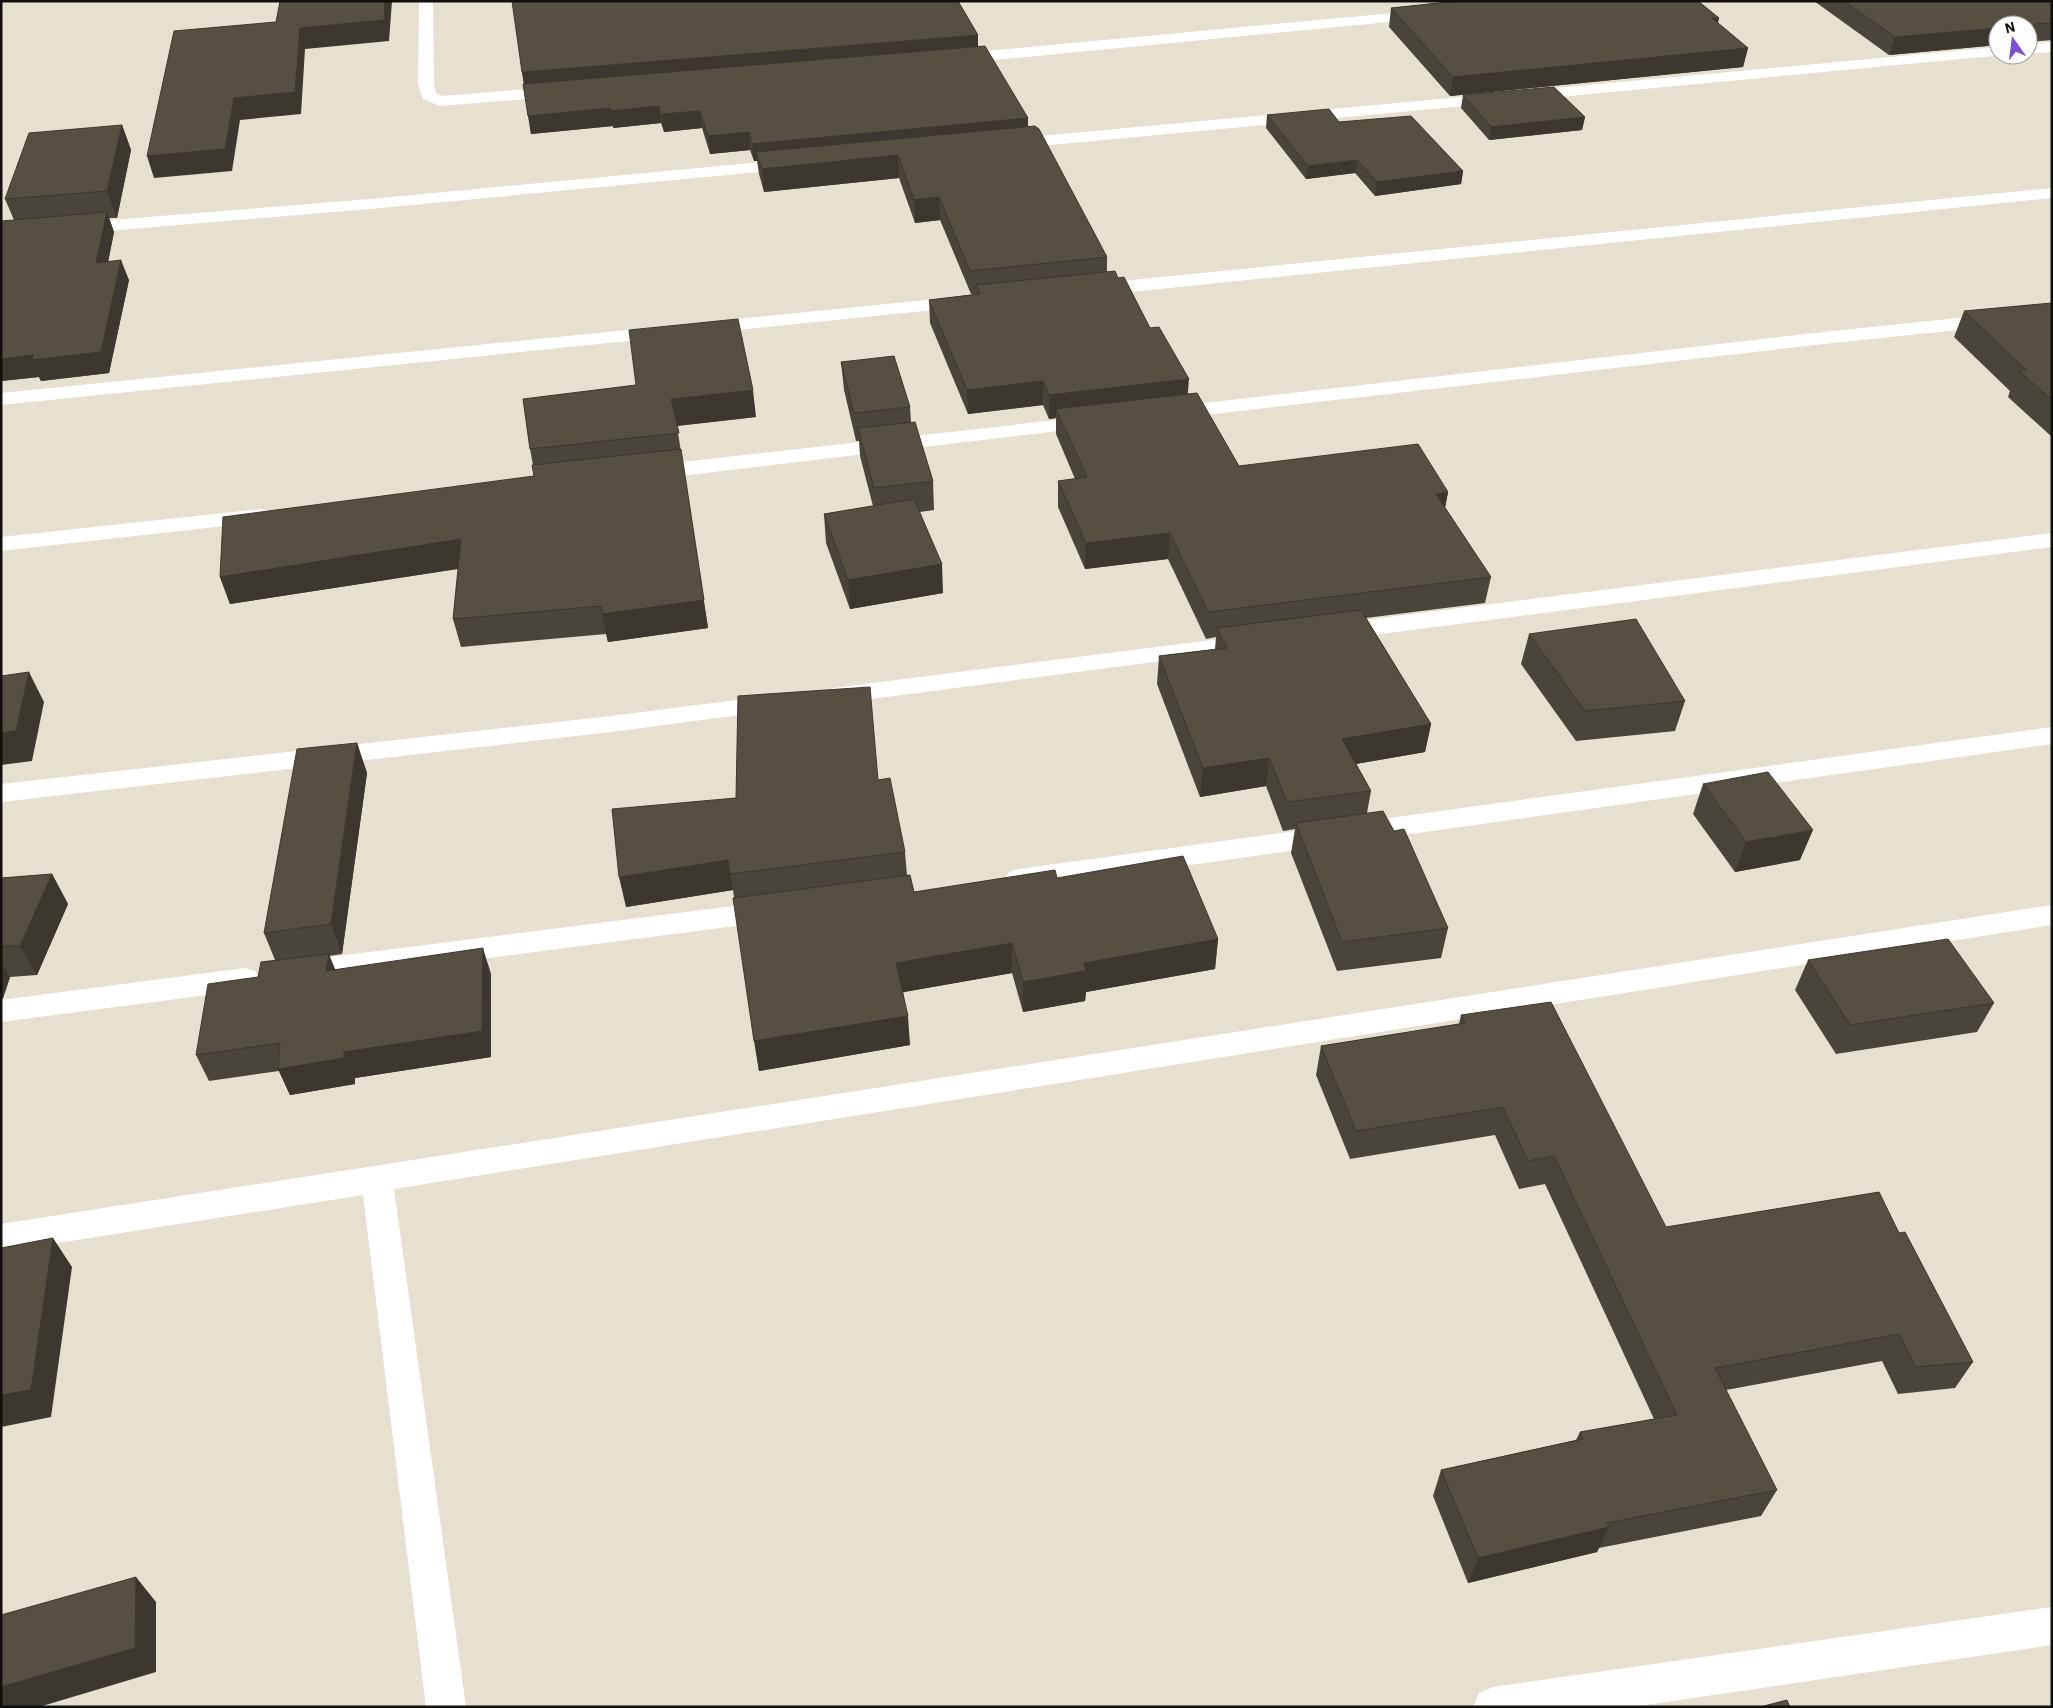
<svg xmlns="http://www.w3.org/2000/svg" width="2053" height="1708" font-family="'IBM Plex Sans',sans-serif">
<rect width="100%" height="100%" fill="#e6e0d0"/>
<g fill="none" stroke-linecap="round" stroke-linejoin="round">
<path fill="#fff" fill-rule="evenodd" d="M 419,1 L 433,1 L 434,84 L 436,93 L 442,96 L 562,86 L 568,88 L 570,91 L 568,94 L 562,96 L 440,106 L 423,99 L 418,84 Z
M 1426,10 L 1431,12 L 1434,15 L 1431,18 L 953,64 L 947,62 L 945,59 L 947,56 L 953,54 Z
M 2052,42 L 2052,52 L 2028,54 L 2028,44 Z
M 1998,47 L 1998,55 L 2004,55 L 1009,149 L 1003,148 L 1000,144 L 1003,140 L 1009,139 Z
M 794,159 L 800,160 L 803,164 L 800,168 L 370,209 L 1,240 L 1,229 L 370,199 Z
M 2052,188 L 2052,198 L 1091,296 L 1084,294 L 1081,290 L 1084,286 L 1091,284 Z
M 966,296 L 973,298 L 976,302 L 973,306 L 1,405 L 1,393 Z
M 2052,308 L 2052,320 L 1824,344 L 1170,419 L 1163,417 L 1160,413 L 1163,409 L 1170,407 L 1824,332 Z
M 1093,416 L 1100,418 L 1104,422 L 1100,426 L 646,480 L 638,478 L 635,473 L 638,468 L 646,466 Z
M 261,509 L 269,511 L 272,516 L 269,521 L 1,551 L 1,537 Z
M 2052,533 L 2052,547 L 1334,640 L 1325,637 L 1322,632 L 1325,627 L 1334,624 Z
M 1252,635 L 1261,638 L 1264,643 L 1261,648 L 833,704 L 824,702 L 820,696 L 824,690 L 833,688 Z
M 776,695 L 785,697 L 789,703 L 785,709 L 611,732 L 1,802 L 1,784 L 611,716 Z
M 2052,727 L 2052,744 L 1019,889 L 1009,886 L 1005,879 L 1009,872 L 1019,869 Z
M 773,901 L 783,904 L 787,911 L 783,918 L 773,921 L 298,983 L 288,980 L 283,972 L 288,964 L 298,961 Z
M 2052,905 L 2052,925 L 394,1189 L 466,1707 L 426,1707 L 363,1195 L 1,1252 L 1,1224 Z
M 245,968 L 255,971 L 260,979 L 255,987 L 245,990 L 1,1022 L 1,1000 Z
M 2052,1607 L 2052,1645 L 1632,1707 L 1473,1707 L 1479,1693 L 1493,1687 Z"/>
</g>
<path fill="#4a453a" d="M 1445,1 L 1698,1 L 1719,18 L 1718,23 L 1748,48 L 1743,67 L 1450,96 L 1389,27 L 1391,8 L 1446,2 Z
M 1814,1 L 2052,1 L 2052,40 L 2028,42 L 2028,25 L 1998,25 L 1998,45 L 1889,55 Z
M 978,47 L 1028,118 L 1028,127 L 1107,257 L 1107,272 L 1118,278 L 1150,328 L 1188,394 L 1239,466 L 1448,492 L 1445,508 L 1491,577 L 1485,603 L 1366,618 L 1431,724 L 1425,752 L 1356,764 L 1371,791 L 1367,813 L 1448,928 L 1441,958 L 1337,971 L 1291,853 L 1295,829 L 1283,831 L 1266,786 L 1200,797 L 1157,684 L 1159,656 L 1215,649 L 1216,637 L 1206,639 L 1168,559 L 1085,569 L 1058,507 L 1058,481 L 1075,479 L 1056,434 L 1056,418 L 1049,419 L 1043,405 L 968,414 L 930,323 L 929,300 L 976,294 L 971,294 L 940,220 L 915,223 L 899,178 L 764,192 L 759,174 L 757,161 L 754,161 L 750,150 L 710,154 L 702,128 L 664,132 L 661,123 L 613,128 L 613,126 L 531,134 L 522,72 Z
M 1463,95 L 1585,117 L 1582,130 L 1489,140 L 1461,108 Z
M 1267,115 L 1339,122 L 1463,171 L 1461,184 L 1375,196 L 1355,173 L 1306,179 L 1266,128 Z
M 122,125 L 131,150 L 117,218 L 109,218 L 114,232 L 108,261 L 129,280 L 109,373 L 41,381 L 39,377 L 1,381 L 1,224 L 14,220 L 5,199 Z
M 2052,303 L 2052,437 L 2008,397 L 2010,391 L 1954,337 L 1964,311 Z
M 841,362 L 910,407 L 911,422 L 933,481 L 934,510 L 920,512 L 943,593 L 850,609 L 826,543 L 824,514 L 873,506 L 860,456 L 859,441 L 856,441 L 844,390 Z
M 523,399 L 756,417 L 677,426 L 708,628 L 608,642 L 606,634 L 461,647 L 453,619 L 458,569 L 230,604 L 220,577 L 534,476 L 533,465 L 530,449 Z
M 1529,634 L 1685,701 L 1675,731 L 1576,741 L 1521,664 Z
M 357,743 L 367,773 L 342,954 L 329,956 L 335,969 L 491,974 L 491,1057 L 355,1078 L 355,1084 L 290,1095 L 279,1071 L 209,1081 L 196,1055 L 258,977 L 275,960 L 264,933 Z
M 878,780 L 905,852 L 907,875 L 914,892 L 1057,878 L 1218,939 L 1215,969 L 1086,992 L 1085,1001 L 1023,1012 L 1012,973 L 903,992 L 910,1045 L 759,1071 L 733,890 L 626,907 L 736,798 Z
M 1703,784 L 1800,860 L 1735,872 L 1693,814 Z
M 52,874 L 68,904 L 37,975 L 10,977 L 3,998 L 1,999 L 1,878 Z
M 1808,960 L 1994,1003 L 1977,1032 L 1836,1054 L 1795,990 Z
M 1461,1015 L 1666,1227 L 1899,1233 L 1973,1362 L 1955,1388 L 1898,1394 L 1882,1361 L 1726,1390 L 1777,1490 L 1761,1516 L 1599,1548 L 1597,1552 L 1468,1583 L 1433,1496 L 1441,1470 L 1576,1440 L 1580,1432 L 1654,1419 L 1545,1184 L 1519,1189 L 1495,1135 L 1350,1159 L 1316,1075 L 1321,1046 L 1459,1024 Z"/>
<path fill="#3c382f" d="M 385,1 L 392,1 L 389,41 L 305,49 L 301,114 L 240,120 L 232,171 L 154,178 L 147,156 L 234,98 L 300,28 Z
M 1712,18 L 1719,18 L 1714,37 Z
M 2035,24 L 2028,42 L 2028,27 Z
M 1998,28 L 1998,45 L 1889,55 L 1895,37 Z
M 978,35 L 978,50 L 525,88 L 522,72 Z
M 1748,48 L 1743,67 L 1450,96 L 1453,77 Z
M 659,106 L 661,123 L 613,128 L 613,126 L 531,134 L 528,116 L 610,108 Z
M 700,111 L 702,128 L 664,132 L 661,114 Z
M 1585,117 L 1582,130 L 1489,140 L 1491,127 Z
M 1028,118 L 1028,136 L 756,152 L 757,161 L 754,161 L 752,144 Z
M 122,125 L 131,150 L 117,218 L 107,191 Z
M 749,132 L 750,150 L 710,154 L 708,136 Z
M 898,155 L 899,178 L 764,192 L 762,169 Z
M 1357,160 L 1355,173 L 1306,179 L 1308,166 Z
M 1463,171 L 1461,184 L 1375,196 L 1377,182 Z
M 939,197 L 940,220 L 915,223 L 914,200 Z
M 107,212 L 114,232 L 104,283 L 96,263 Z
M 121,260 L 129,280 L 109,373 L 41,381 L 39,377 L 1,381 L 1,359 Z
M 1189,379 L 1187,403 L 1056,409 L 1056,418 L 1049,419 L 1049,395 Z
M 1043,381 L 1043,405 L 968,414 L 967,390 Z
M 753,390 L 756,417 L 675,426 L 671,399 Z
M 685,476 L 708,628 L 608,642 L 602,614 Z
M 1448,492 L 1443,518 L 1436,494 Z
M 1170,533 L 1168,559 L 1085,569 L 1086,543 Z
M 461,539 L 469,567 L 230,604 L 220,577 Z
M 942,564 L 943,593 L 850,609 L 848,580 Z
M 29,672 L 44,702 L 32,761 L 1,765 L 1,733 Z
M 1431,724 L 1425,752 L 1338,767 L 1342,739 Z
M 357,743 L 367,773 L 342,954 L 331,924 Z
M 1269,758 L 1266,786 L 1200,797 L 1203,768 Z
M 1813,830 L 1800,860 L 1735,872 L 1746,842 Z
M 728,860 L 733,890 L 626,907 L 619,877 Z
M 52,874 L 68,904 L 37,975 L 20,946 Z
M 1218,939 L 1215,969 L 1086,992 L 1085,1001 L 1023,1012 L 1023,982 L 1084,963 Z
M 1012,943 L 1012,973 L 899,993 L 896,963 Z
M 483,948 L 491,974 L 491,1057 L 355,1078 L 355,1084 L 290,1095 L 278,1069 Z
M 329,954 L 339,980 L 326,971 Z
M 1,962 L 10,977 L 3,998 L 1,999 Z
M 908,1016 L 910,1045 L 759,1071 L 754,1041 Z
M 53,1238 L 72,1267 L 51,1417 L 1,1427 L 1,1395 Z
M 1609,1527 L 1597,1552 L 1468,1583 L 1478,1558 Z
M 136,1577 L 156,1602 L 156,1672 L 39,1707 L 1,1707 L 1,1687 Z"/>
<path fill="#565043" stroke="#3c382f" d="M 280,1 L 385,1 L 384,20 L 300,28 L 295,92 L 234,98 L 225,149 L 147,156 L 174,31 L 276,22 Z
M 512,1 L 958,1 L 978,35 L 522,72 Z
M 1458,1 L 1698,1 L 1719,18 L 1712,18 L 1748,48 L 1453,77 L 1391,8 Z
M 1844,1 L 2052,1 L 2052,23 L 2035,24 L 2033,27 L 2028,27 L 2028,25 L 1998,25 L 1998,28 L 1895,37 Z
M 985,46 L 1028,118 L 752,144 L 749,132 L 708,136 L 700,111 L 661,114 L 659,106 L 610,111 L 610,108 L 528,116 L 523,84 Z
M 1554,87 L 1585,117 L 1491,127 L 1463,95 Z
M 1329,109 L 1339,122 L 1411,116 L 1463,171 L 1377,182 L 1357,160 L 1308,166 L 1267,115 Z
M 122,125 L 107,191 L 5,199 L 29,133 Z
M 1035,126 L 1039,129 L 1107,257 L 970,271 L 939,197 L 914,200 L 898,155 L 762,169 L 756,152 Z
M 107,212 L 96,263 L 121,260 L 101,352 L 32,360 L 33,355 L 1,359 L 1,224 L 2,221 Z
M 1115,271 L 1118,278 L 1124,277 L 1150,328 L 1159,327 L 1189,379 L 1049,395 L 1043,381 L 967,390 L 929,300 L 980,294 L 976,285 Z
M 2052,303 L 2052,400 L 2019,371 L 2026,370 L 1964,311 Z
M 738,319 L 753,390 L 671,399 L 679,433 L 530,449 L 523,399 L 636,385 L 629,330 Z
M 894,356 L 910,407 L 854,413 L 841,362 Z
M 1197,393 L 1239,466 L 1418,444 L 1448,492 L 1436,494 L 1491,577 L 1208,612 L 1170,533 L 1086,543 L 1058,481 L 1087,477 L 1056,409 Z
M 915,422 L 933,481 L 874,488 L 858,428 Z
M 681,449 L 704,600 L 602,614 L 602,606 L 453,619 L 461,539 L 220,577 L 223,517 L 534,476 L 532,465 Z
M 914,499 L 942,564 L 848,580 L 824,514 Z
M 1361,610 L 1431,724 L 1342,739 L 1371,791 L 1287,802 L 1269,758 L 1203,768 L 1159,656 L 1227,648 L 1217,628 Z
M 1636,619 L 1685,701 L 1585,711 L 1529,634 Z
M 29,672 L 16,731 L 1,733 L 1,676 Z
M 870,687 L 878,780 L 890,778 L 905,852 L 730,874 L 728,860 L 619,877 L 612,809 L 736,798 L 738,696 Z
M 357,743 L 331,924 L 264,933 L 297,749 Z
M 1768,772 L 1813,830 L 1746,842 L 1703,784 Z
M 1383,811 L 1394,831 L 1404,829 L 1448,928 L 1342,942 L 1296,823 Z
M 1183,856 L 1218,939 L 1084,963 L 1086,971 L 1023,982 L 1012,943 L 896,963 L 908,1016 L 754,1041 L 733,898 L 910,875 L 914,892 L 1055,870 L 1057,878 Z
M 52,874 L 20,946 L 1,946 L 1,878 Z
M 1948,939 L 1994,1003 L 1850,1025 L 1808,960 Z
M 483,948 L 482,1031 L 344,1052 L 344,1058 L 278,1069 L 280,1043 L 196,1055 L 208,984 L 258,977 L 261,962 L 329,954 L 326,971 Z
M 1551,1002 L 1666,1227 L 1879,1192 L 1899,1233 L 1905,1232 L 1973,1362 L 1916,1367 L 1899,1334 L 1715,1368 L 1777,1490 L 1607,1523 L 1609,1527 L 1478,1558 L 1441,1470 L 1583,1439 L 1580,1432 L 1677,1415 L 1554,1156 L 1528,1161 L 1503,1107 L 1356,1131 L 1321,1046 L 1465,1023 L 1461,1015 Z
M 53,1238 L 31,1390 L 1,1395 L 1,1248 Z
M 136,1577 L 135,1648 L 1,1687 L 1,1615 Z
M 1787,1700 L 1790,1707 L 1760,1707 Z"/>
<rect width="2053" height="1708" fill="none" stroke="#12100b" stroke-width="5"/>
<g transform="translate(2013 40) rotate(346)"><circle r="24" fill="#ffffff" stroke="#a09f9d"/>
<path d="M0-4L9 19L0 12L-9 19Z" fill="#7e52cb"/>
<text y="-8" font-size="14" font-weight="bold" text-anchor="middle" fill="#12100b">N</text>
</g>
</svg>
